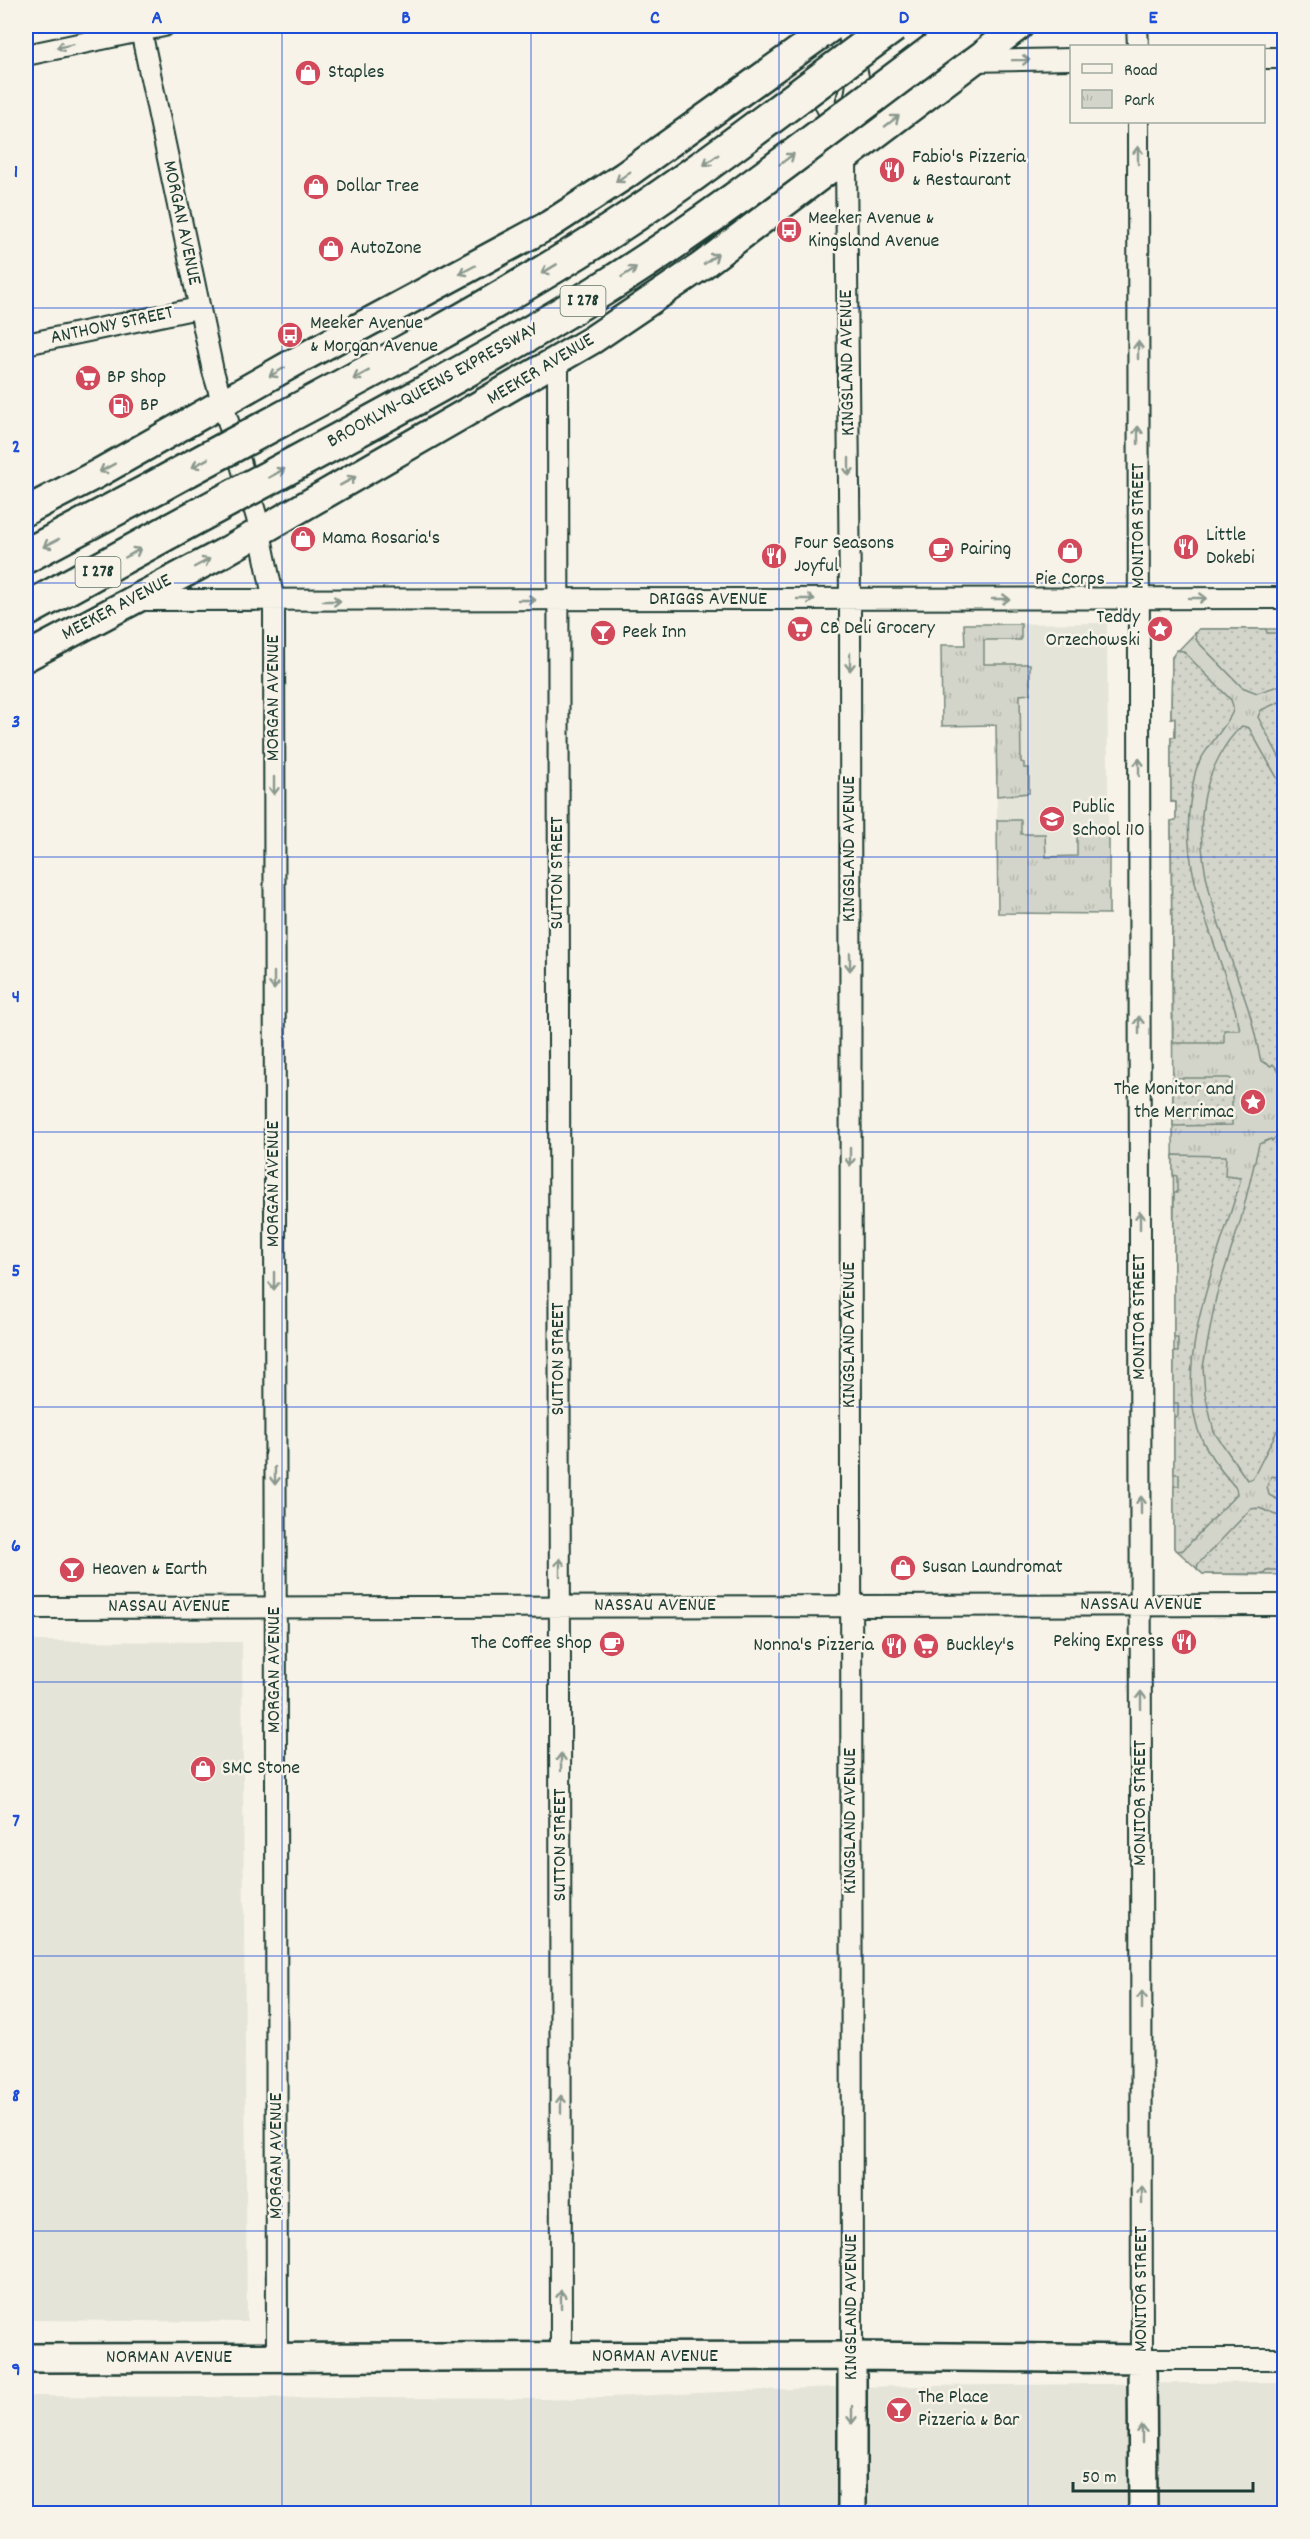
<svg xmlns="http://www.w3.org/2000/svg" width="1310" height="2539" font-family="Dekko,sans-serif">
<defs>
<pattern id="park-tufts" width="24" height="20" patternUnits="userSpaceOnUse" patternTransform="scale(1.5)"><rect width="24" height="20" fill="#d3d5ca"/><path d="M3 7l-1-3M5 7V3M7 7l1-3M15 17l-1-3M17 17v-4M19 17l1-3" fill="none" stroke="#b5b8ae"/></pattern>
<pattern id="garden-dots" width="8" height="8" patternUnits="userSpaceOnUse" patternTransform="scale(1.5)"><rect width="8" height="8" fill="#d3d5ca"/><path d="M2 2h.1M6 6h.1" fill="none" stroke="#b5b8ae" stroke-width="1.8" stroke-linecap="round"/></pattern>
</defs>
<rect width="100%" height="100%" fill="#f7f3e8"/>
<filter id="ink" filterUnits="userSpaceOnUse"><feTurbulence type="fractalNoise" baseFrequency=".0167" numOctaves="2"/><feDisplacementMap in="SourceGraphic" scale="12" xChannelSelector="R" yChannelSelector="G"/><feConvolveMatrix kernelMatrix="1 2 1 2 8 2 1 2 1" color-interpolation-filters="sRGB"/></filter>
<g filter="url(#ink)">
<path fill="#e5e4d9" d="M 1107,623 L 1109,914 L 998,913 L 996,725 L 942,726 L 941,645 L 965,645 L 964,624 Z
M 26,1641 L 242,1642 L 247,2322 L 26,2320 Z
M 1284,2382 L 1284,2513 L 26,2514 L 26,2396 L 563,2399 L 833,2387 Z"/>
<path fill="url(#park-tufts)" stroke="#79897f" stroke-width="1.5" d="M 964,624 L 1021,624 L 1021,640 L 984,640 L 984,664 L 1030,664 L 1030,694 L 1020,695 L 1021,762 L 1024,763 L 1024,768 L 1029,768 L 1029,793 L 997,796 L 996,725 L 942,726 L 941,645 L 965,645 Z
M 1199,629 L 1284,629 L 1284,1575 L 1203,1574 L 1174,1548 L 1174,1286 L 1178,1285 L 1174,1270 L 1171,821 L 1176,820 L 1176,802 L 1171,802 L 1171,737 L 1175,737 L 1175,718 L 1171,718 L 1172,657 Z
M 997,820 L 1021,820 L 1021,834 L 1045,834 L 1046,857 L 1077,856 L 1077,834 L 1109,833 L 1109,914 L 998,913 Z"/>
<path fill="url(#garden-dots)" stroke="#79897f" stroke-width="1.5" d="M 1199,629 L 1266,629 L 1267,633 L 1282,633 L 1284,629 L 1284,684 L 1257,693 L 1242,687 L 1197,641 L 1195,634 Z
M 1177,650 L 1183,651 L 1231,700 C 1233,705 1234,708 1232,713 C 1223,732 1205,747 1197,767 C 1193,778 1192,792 1190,803 C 1179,884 1225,953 1240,1030 L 1224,1030 L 1224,1043 L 1173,1043 L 1171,821 L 1176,820 L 1176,802 L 1171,802 L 1171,737 L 1175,737 L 1175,718 L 1171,718 L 1172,657 Z
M 1284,700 L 1284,766 L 1258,717 L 1261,710 Z
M 1242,726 L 1249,728 L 1284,790 L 1284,1077 L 1273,1064 L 1271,1066 L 1261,1061 C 1256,1041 1253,1021 1246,1002 C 1221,926 1177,837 1218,759 C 1224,746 1232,735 1242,726 Z
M 1173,1078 L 1229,1078 L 1232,1080 L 1232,1125 L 1173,1126 Z
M 1284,1128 L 1284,1417 L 1253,1478 L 1247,1480 L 1214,1432 L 1205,1394 L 1203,1367 L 1216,1297 L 1241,1219 L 1259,1144 L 1271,1139 L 1272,1141 Z
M 1173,1155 L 1226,1156 L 1225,1176 L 1241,1178 C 1221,1252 1175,1350 1197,1427 C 1205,1451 1220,1470 1236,1488 L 1237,1494 L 1183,1550 L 1178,1551 L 1174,1548 L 1174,1486 L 1179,1486 L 1179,1474 L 1174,1474 L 1174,1417 L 1178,1416 L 1178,1403 L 1174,1403 L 1174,1352 L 1178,1352 L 1178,1338 L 1174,1338 L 1174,1193 L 1177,1193 L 1177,1176 L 1173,1175 Z
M 1284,1460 L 1284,1503 L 1269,1495 L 1267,1486 L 1272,1476 L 1276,1477 Z
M 1259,1508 L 1284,1518 L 1284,1575 L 1284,1570 L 1266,1570 L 1265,1574 L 1203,1574 L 1197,1569 L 1198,1564 L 1251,1509 Z"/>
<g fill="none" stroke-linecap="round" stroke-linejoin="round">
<g stroke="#1f3d34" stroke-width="24">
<path id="street" d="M 140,26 L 213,371 L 257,518 L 274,601 L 277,2358
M 847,26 L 858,77 L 846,157 L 850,599 L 852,2356
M 1137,26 L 1138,46
M 26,55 L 164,26
M 1264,58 L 1284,58
M 970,61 L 1072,59
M 832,71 L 824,101 L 839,134
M 1138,122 L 1142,2359 L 1284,2359
M 26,344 L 198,308
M 558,362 L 561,2357
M 137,600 L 1284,598
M 26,1608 L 1284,1605"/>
</g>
<g stroke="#1f3d34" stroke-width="32">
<path id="secondary" d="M 26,511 L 97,474 L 302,358 L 549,225 L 624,176 L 833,26
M 26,657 L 223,553 L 592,340 L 700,267 L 1019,26
M 852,2356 L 852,2514
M 26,2358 L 852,2356 L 1142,2359 L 1143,2514"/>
</g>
<g stroke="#1f3d34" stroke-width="38">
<path id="highway" d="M 26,556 L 158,486
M 26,610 L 170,531"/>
</g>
<use href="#street" stroke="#f7f3e8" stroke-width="20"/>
<use href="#secondary" stroke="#f7f3e8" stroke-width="27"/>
<use href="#highway" stroke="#f7f3e8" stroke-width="33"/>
<g stroke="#1f3d34" stroke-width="38" stroke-linecap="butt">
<path id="highway-bridge" d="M 158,486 C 298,409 441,337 577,252 C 687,184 789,102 893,26
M 170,531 C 315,452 462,377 601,290 C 729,210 846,115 967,26"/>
</g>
<use href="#highway-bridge" stroke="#f7f3e8" stroke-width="33"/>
</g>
<defs><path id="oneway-shaft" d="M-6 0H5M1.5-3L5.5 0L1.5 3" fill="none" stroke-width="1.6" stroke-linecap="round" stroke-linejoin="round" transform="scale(1.5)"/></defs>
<g stroke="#8b988e">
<use href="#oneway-shaft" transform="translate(65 46) rotate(168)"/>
<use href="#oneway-shaft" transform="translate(1021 60) rotate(-1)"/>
<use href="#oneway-shaft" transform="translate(892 121) rotate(-38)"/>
<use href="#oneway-shaft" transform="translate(1138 155) rotate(-90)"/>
<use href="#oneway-shaft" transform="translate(787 159) rotate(-37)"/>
<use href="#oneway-shaft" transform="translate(711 160) rotate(144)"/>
<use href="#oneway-shaft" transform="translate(623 177) rotate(145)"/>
<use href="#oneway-shaft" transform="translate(711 259) rotate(-37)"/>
<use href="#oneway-shaft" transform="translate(549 269) rotate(149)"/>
<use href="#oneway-shaft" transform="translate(467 270) rotate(152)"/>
<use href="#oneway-shaft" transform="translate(629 272) rotate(-33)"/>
<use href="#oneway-shaft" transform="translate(1138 350) rotate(-90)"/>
<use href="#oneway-shaft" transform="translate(277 372) rotate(150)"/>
<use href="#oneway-shaft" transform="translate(361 375) rotate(151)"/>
<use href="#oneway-shaft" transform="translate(1138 435) rotate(-90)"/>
<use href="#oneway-shaft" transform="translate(200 463) rotate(151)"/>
<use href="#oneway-shaft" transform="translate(849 467) rotate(90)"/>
<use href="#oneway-shaft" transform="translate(107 468) rotate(151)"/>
<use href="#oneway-shaft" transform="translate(277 473) rotate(-29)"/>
<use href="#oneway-shaft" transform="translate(348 481) rotate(-29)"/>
<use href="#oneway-shaft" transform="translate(51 543) rotate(153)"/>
<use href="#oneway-shaft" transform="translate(133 553) rotate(-30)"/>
<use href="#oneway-shaft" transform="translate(202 563) rotate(-28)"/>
<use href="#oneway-shaft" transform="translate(1198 598)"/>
<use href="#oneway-shaft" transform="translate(806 599)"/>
<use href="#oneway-shaft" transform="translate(1001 599)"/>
<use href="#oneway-shaft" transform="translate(527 600)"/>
<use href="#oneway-shaft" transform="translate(332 601)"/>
<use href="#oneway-shaft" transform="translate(850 662) rotate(90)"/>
<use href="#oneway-shaft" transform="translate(1139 767) rotate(-90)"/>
<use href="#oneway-shaft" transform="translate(274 786) rotate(90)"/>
<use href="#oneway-shaft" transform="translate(850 962) rotate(90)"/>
<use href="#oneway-shaft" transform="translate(274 981) rotate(90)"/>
<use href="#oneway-shaft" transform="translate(1139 1025) rotate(-90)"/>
<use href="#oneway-shaft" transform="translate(850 1157) rotate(90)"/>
<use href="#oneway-shaft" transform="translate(1140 1220) rotate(-90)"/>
<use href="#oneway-shaft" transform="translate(274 1281) rotate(90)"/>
<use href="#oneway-shaft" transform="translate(275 1476) rotate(90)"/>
<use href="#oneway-shaft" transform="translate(1141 1505) rotate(-90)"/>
<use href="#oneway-shaft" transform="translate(560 1567) rotate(-90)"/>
<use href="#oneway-shaft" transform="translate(1141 1700) rotate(-90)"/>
<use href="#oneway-shaft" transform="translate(561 1762) rotate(-90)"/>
<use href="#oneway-shaft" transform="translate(1142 2000) rotate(-90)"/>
<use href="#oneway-shaft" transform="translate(561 2104) rotate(-90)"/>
<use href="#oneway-shaft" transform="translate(1142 2195) rotate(-90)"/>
<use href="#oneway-shaft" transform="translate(561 2299) rotate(-90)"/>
<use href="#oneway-shaft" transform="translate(852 2415) rotate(90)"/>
<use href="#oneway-shaft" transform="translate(1142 2434) rotate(-90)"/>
</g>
</g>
<path fill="none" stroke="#1d4ed8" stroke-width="1.5" stroke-opacity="0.55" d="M 282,26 L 282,2514M 531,26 L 531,2514M 779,26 L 779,2514M 1028,26 L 1028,2514M 26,308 L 1284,308M 26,583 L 1284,583M 26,857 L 1284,857M 26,1132 L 1284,1132M 26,1407 L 1284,1407M 26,1682 L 1284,1682M 26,1956 L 1284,1956M 26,2231 L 1284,2231"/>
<defs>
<g id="shop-disc" transform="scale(1.35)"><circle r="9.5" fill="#d1495b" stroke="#f7f3e8"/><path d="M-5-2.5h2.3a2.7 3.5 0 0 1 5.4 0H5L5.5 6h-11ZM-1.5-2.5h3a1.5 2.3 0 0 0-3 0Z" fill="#fff"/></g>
<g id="restaurant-disc" transform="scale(1.35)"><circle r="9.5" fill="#d1495b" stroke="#f7f3e8"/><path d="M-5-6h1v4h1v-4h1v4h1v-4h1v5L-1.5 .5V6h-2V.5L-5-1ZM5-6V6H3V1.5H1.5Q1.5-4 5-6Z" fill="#fff"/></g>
<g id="bus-disc" transform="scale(1.35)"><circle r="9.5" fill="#d1495b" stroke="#f7f3e8"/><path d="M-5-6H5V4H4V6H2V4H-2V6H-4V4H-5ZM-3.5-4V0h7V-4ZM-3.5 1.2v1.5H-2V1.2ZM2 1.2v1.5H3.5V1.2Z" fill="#fff"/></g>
<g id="supermarket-disc" transform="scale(1.35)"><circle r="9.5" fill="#d1495b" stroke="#f7f3e8"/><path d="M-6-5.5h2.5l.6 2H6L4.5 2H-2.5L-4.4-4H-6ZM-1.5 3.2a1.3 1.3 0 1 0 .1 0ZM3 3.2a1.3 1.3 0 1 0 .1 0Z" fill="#fff"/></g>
<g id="fuel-disc" transform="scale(1.35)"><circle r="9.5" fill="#d1495b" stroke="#f7f3e8"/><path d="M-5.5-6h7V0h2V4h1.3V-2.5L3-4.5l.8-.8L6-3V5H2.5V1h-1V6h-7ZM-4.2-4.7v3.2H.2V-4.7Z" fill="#fff"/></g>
<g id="cafe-disc" transform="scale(1.35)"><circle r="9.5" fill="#d1495b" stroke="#f7f3e8"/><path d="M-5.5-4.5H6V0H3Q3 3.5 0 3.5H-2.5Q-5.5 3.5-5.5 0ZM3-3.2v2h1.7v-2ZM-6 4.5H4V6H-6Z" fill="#fff"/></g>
<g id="sight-disc" transform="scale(1.35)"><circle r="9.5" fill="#d1495b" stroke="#f7f3e8"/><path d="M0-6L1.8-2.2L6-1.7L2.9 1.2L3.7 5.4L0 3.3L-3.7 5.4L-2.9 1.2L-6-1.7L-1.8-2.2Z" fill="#fff"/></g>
<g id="bar-disc" transform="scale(1.35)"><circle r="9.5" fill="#d1495b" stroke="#f7f3e8"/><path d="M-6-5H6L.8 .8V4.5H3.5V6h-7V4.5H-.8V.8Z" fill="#fff"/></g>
<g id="school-disc" transform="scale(1.35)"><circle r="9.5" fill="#d1495b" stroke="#f7f3e8"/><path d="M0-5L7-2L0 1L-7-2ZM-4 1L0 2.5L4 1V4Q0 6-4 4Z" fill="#fff"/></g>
</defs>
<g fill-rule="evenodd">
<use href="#shop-disc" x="308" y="73"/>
<use href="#restaurant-disc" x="892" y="170"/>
<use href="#shop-disc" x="316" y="187"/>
<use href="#bus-disc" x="789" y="230"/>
<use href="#shop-disc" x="331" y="249"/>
<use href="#bus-disc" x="290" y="335"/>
<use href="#supermarket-disc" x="88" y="378"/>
<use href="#fuel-disc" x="121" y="406"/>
<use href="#shop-disc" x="303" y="539"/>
<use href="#restaurant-disc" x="1186" y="547"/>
<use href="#cafe-disc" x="941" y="550"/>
<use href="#shop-disc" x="1070" y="551"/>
<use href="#restaurant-disc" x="774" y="556"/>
<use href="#supermarket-disc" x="800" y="629"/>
<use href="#sight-disc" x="1160" y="629"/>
<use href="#bar-disc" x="603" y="633"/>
<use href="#school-disc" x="1052" y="819"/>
<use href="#sight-disc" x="1253" y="1102"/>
<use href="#shop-disc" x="903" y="1568"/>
<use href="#bar-disc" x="72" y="1570"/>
<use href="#restaurant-disc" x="1184" y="1642"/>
<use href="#cafe-disc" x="612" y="1644"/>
<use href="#restaurant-disc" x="894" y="1646"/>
<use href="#supermarket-disc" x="926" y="1646"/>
<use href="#shop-disc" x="203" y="1769"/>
<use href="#bar-disc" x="899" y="2410"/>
</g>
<g text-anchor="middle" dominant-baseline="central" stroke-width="5" stroke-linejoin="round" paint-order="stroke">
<g fill="#f7f3e8" stroke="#60746a" stroke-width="1.5">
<rect x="560.5" y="286" width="45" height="30" rx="4.5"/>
<rect x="75.5" y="557" width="45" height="30" rx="4.5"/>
</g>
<g font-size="18" font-weight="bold" fill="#1f3d34">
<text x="583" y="301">I 278</text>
<text x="98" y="572">I 278</text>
</g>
<g font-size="20" fill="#1f3d34" stroke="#f7f3e8" text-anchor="start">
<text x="328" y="73">Staples</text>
<text x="912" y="158">Fabio's Pizzeria<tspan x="912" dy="23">&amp; Restaurant</tspan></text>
<text x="336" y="187">Dollar Tree</text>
<text x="808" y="219">Meeker Avenue &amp;<tspan x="808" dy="23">Kingsland Avenue</tspan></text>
<text x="350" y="249">AutoZone</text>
<text x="310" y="324">Meeker Avenue<tspan x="310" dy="23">&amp; Morgan Avenue</tspan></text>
<text x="107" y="378">BP Shop</text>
<text x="140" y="406">BP</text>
<text x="1206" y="536">Little<tspan x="1206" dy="23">Dokebi</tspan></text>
<text x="322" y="539">Mama Rosaria's</text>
<text x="794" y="544">Four Seasons<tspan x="794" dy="23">Joyful</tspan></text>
<text x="960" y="550">Pairing</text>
<text x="1070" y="580" text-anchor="middle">Pie Corps</text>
<text x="1140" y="618" text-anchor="end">Teddy<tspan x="1140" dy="23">Orzechowski</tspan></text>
<text x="820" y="629">CB Deli Grocery</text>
<text x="622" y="633">Peek Inn</text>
<text x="1072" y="808">Public<tspan x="1072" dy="23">School 110</tspan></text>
<text x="1234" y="1090" text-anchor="end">The Monitor and<tspan x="1234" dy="23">the Merrimac</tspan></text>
<text x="922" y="1568">Susan Laundromat</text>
<text x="92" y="1570">Heaven &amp; Earth</text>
<text x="1164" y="1642" text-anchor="end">Peking Express</text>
<text x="592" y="1644" text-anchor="end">The Coffee Shop</text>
<text x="874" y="1646" text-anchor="end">Nonna's Pizzeria</text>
<text x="946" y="1646">Buckley's</text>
<text x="222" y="1769">SMC Stone</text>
<text x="918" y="2398">The Place<tspan x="918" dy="23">Pizzeria &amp; Bar</tspan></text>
</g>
<g font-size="20" fill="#1f3d34" stroke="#f7f3e8">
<text transform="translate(181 223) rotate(78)">MORGAN AVENUE</text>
<text transform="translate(112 326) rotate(-12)">ANTHONY STREET</text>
<text transform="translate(848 363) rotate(-91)">KINGSLAND AVENUE</text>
<text transform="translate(541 370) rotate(-31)">MEEKER AVENUE</text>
<text transform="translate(433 386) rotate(-29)">BROOKLYN-QUEENS EXPRESSWAY</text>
<text transform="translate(1139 526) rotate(-90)">MONITOR STREET</text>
<text x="708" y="600">DRIGGS AVENUE</text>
<text transform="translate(117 608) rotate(-28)">MEEKER AVENUE</text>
<text transform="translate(274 698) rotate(-90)">MORGAN AVENUE</text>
<text transform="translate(850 849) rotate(-90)">KINGSLAND AVENUE</text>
<text transform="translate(558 873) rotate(-90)">SUTTON STREET</text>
<text transform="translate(274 1184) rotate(-90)">MORGAN AVENUE</text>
<text transform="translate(1140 1317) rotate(-90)">MONITOR STREET</text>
<text transform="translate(850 1335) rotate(-90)">KINGSLAND AVENUE</text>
<text transform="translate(559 1359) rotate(-90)">SUTTON STREET</text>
<text x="1141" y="1605">NASSAU AVENUE</text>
<text x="655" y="1606">NASSAU AVENUE</text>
<text x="169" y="1607">NASSAU AVENUE</text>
<text transform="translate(275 1670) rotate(-90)">MORGAN AVENUE</text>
<text transform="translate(1141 1803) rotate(-90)">MONITOR STREET</text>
<text transform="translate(851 1821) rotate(-90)">KINGSLAND AVENUE</text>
<text transform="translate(561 1845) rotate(-90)">SUTTON STREET</text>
<text transform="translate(277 2156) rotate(-90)">MORGAN AVENUE</text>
<text transform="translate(1142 2289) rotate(-90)">MONITOR STREET</text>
<text transform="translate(852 2307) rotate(-90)">KINGSLAND AVENUE</text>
<text x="655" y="2357">NORMAN AVENUE</text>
<text x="169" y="2358">NORMAN AVENUE</text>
</g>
</g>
<rect width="1310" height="2539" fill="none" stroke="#f7f3e8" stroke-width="66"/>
<rect x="1070" y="45" width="195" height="78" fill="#f7f3e8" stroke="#a1aaa0" stroke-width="1.5"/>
<rect x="1082" y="64" width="30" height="9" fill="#f7f3e8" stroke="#a1aaa0" stroke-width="1.5"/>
<text x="1124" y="75" font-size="18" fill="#1f3d34">Road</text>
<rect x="1082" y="90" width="30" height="18" fill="url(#park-tufts)" stroke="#a1aaa0" stroke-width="1.5"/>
<text x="1124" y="105" font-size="18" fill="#1f3d34">Park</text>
<path d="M1073 2482v9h180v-9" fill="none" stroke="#1f3d34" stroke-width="3"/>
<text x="1082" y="2482" font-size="18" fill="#1f3d34" stroke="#f7f3e8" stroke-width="4.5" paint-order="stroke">50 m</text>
<rect x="33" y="33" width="1244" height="2473" fill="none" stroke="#1d4ed8" stroke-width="2"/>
<g font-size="20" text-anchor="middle" font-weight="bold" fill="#1d4ed8">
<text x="157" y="23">A</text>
<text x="406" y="23">B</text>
<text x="655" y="23">C</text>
<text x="904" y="23">D</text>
<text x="1153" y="23">E</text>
<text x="16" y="177">1</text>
<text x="16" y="452">2</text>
<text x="16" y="727">3</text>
<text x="16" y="1002">4</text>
<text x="16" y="1276">5</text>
<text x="16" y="1551">6</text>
<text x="16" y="1826">7</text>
<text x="16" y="2101">8</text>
<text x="16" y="2375">9</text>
</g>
</svg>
